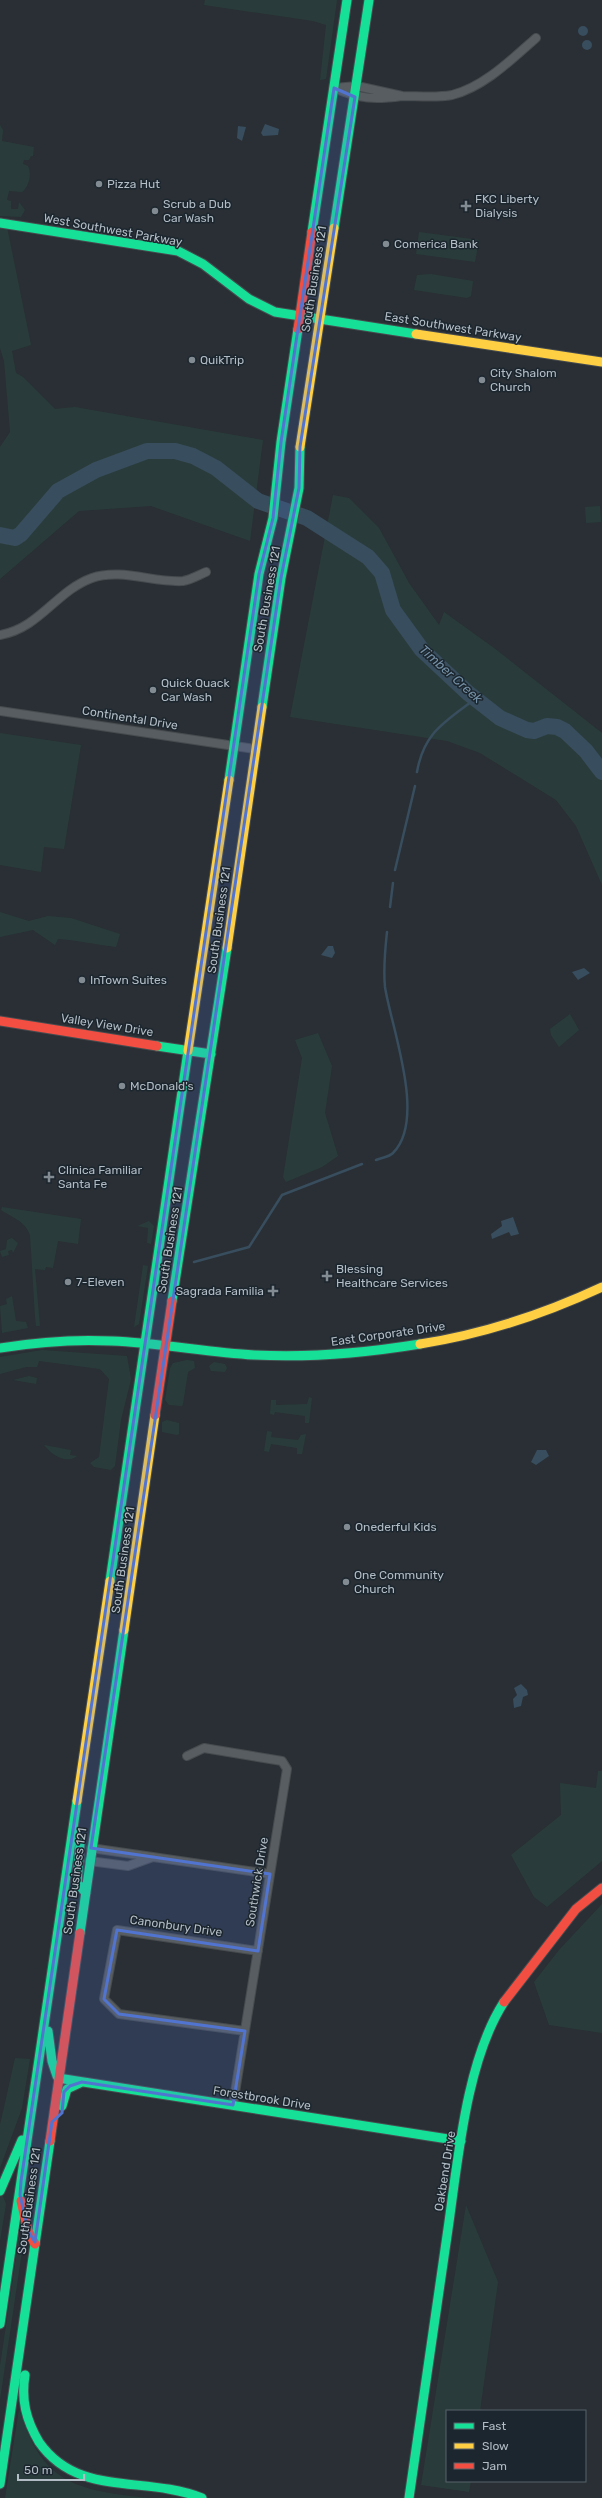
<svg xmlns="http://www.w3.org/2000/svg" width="602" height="2498" font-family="Rubik,sans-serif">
<rect width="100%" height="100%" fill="#292f34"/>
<path fill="#293c3b" d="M 205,0 L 337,0 L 326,79 L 320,80 L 326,25 L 313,21 L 204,5 Z
M 0,125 L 3,130 L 2,141 L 34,147 L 33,156 L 31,156 L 29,160 L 24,160 L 23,164 L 28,166 C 32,174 29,187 22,192 L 9,191 L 7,200 L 11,201 L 11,209 L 18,209 L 19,202 L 25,210 L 21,217 L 0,216 Z
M 7,227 L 31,345 L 12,351 L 16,373 L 23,377 L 55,409 L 75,407 L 263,440 L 250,541 L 151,506 L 79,511 L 0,579 L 0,447 L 10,432 L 4,361 L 0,348 L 0,228 Z
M 419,232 L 479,240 L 475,262 L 416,254 Z
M 431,274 L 473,281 L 471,296 L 467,298 L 414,290 L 417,275 Z
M 333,495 L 349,498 L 379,528 L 409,583 L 439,625 L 444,612 L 494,648 L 602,733 L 602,885 L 576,826 L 556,800 L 480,753 L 447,741 L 290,717 Z
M 600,506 L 601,522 L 586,523 L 585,507 Z
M 0,733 L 81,745 L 64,849 L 44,847 L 41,872 L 0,865 Z
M 0,912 L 29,921 L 48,916 L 71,918 L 120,934 L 116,947 C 96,945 78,940 58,939 L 55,945 L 33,930 L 0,937 Z
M 570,1014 L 579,1030 L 559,1047 L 551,1035 L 550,1029 Z
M 318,1033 L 332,1066 L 325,1113 L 338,1156 L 322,1167 L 286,1182 L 283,1177 L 302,1058 L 295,1040 Z
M 2,1207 L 81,1219 L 78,1244 L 58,1241 L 53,1268 L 46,1267 L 45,1270 L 35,1269 L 40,1326 L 36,1326 L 35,1317 L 30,1235 C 25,1221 13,1218 1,1210 Z
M 149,1221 L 154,1226 L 151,1244 L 147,1243 L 148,1228 L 137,1226 Z
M 12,1238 L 18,1243 L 13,1253 L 12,1250 L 8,1251 L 9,1255 L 2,1257 L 0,1251 L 6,1249 L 7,1240 Z
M 143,1265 L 148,1266 L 139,1324 L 134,1327 Z
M 12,1296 L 16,1321 L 26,1322 L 28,1328 L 2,1333 L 0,1306 L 7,1304 L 6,1299 Z
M 42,1350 L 127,1356 L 131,1379 L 121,1420 L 115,1466 L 111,1470 L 94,1467 L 90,1463 L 99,1457 L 109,1379 L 100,1369 L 39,1361 L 37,1367 L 26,1367 L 0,1374 L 0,1357 Z
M 187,1360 L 194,1361 L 195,1368 L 188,1372 L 183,1404 L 182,1406 L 169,1405 L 165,1400 L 170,1368 L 173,1363 Z
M 214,1362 L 225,1364 L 227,1368 L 225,1372 L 211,1371 L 209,1366 Z
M 29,1376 L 37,1378 L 36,1384 L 13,1380 Z
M 309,1397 L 312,1398 L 309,1423 L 305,1423 L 305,1416 L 275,1412 L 274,1415 L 270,1414 L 271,1400 L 276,1400 L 276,1405 L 307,1404 Z
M 167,1420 L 179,1423 L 179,1434 L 177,1435 L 162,1432 L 162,1422 Z
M 267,1431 L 272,1432 L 271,1437 L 298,1440 L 301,1435 L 306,1434 L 302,1454 L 297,1454 L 297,1448 L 271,1444 L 269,1452 L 264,1451 Z
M 44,1445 L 71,1450 L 70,1455 L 77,1456 C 66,1465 51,1454 44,1445 Z
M 598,1771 L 602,1771 L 602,1861 L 547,1907 L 534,1897 L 511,1855 L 561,1815 L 560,1783 L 596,1788 Z
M 602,1904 L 602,2033 L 549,2025 L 534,1982 L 559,1950 Z
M 15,2058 L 30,2059 L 22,2108 L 0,2168 L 0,2125 Z
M 2,2194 L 6,2204 L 0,2241 L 0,2197 Z
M 466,2205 L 498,2282 L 480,2411 L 447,2411 L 447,2481 L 471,2481 L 469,2492 L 421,2485 Z
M 19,2237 L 24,2238 L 0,2400 L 0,2366 Z
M 19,2409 C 42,2484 76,2490 148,2498 L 5,2498 Z"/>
<path fill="#384d5d" d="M578 31a5 5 0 1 1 10 0a5 5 0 1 1-10 0Z
M582 45a5 5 0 1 1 10 0a5 5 0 1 1-10 0Z
M 265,124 L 279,129 L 278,135 L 263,136 L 261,133 Z
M 238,126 L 246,127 L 242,141 L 237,138 Z
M 328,946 L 333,946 L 335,953 L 332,958 L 321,955 Z
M 584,968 L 590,973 L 578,980 L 572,972 Z
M 513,1217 L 519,1234 L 511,1236 L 509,1232 L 492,1239 L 491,1234 L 502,1226 L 501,1221 Z
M 537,1450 L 546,1450 L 549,1456 L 536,1465 L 531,1462 Z
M 521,1684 L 527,1690 L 528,1695 L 523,1697 L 521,1706 L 514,1708 L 513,1699 L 517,1695 L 514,1688 Z"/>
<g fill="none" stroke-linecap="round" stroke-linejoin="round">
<path stroke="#384d5d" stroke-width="2.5" d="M 417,772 C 424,731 446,722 476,698
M 395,870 L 415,786
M 390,907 L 393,883
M 376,1160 C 381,1158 389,1157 393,1153 C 427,1119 391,1027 385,987 C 383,968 385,951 387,932
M 194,1262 L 249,1247 L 282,1195 L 362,1164"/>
<path stroke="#384d5d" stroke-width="16" d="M 0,535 L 15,538 L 21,534 L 58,491 L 96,470 L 147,451 L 175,451 L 193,456 L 216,468 L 258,501 L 307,518 L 368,557 L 382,573 L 393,610 L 422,650 L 468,693 L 500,718 L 527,730 L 534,731 L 547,726 L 557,727 L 565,731 L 586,751 L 602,772"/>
<g stroke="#464b4f" stroke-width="10">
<path id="street" d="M 357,86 L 402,96 C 374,100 361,99 334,88 Z
M 402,96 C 418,96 436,98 452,95 C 484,87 512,59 536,38
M 0,635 C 40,628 56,591 92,578 C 121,568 154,583 183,581 C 190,580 199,575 206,572
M 0,711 L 255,749
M 187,1756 L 204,1748 L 282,1761 L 287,1769 L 233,2105
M 91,1848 L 270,1874
M 89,1861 L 128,1866 L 153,1857
M 245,2031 L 119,2014 L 104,1999 L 117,1930 L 258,1951"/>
</g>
<g stroke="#464b4f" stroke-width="11">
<path id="fast" d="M 0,223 L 178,251 L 203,264 L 249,299 L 275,312 L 416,334
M 334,228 L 369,0
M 312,232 L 347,0
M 262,707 L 281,578 L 299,488 L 300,447
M 229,780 L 259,574 L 273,518 L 281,442 L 298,329
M 157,1046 L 211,1054
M 172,1301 L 227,948
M 0,1348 C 37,1342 74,1339 112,1341 C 159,1343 206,1352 254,1355 C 310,1358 365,1353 420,1344
M 110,1581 L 188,1051
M 73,1837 L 77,1838 L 80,1844 L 77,1883 L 86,1893
M 80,1933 L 124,1630
M 48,2031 L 52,2061 L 57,2076
M 58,2078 L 461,2141
M 62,2106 L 67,2089 L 82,2082
M 0,2191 L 22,2140
M 0,2324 L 77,1801
M 25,2375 C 21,2400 26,2420 39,2442 C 78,2498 144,2475 202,2498
M 0,2484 L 50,2141
M 409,2498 C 422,2408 435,2319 448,2229 C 458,2160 466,2061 504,2002"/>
</g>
<g stroke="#464b4f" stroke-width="11">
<path id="slow" d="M 416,334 L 602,362
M 300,447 L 334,228
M 227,948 L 262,707
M 188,1051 L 229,780
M 420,1344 C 484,1334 544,1314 602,1287
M 124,1630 L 155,1415
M 77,1801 L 110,1581"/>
</g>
<g stroke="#464b4f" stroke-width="11">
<path id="jam" d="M 298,329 L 312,232
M 0,1021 L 157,1046
M 155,1415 L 172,1301
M 504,2002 L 576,1909 L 602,1888
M 50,2141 L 80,1933
M 21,2201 L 28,2231 L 35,2244"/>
</g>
<use href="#street" stroke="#585d62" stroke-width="8"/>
<use href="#fast" stroke="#16e098" stroke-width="9"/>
<use href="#slow" stroke="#ffcf43" stroke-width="9"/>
<use href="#jam" stroke="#f24e42" stroke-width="9"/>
</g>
<path fill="#5174d1" fill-opacity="0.2" stroke="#5174d1" stroke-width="3" stroke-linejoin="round" d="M 334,88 L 355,97 L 300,447 L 299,488 L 281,578 L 91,1848 L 270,1874 L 258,1951 L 117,1930 L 104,1999 L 119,2014 L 245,2031 L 233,2105 L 82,2082 L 70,2086 L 64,2092 L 62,2113 L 52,2122 L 35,2242 L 28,2231 L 20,2195 L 21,2181 L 259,574 L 273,518 L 281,442 Z"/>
<g fill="#828b92" stroke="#1c262e" stroke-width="1.5">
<circle cx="99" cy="184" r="4"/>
<path d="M464 200h4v4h4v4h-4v4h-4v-4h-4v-4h4z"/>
<circle cx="155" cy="211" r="4"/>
<circle cx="386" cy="244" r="4"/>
<circle cx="192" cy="360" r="4"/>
<circle cx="482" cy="380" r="4"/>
<circle cx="153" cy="690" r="4"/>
<circle cx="82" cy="980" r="4"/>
<circle cx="122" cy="1086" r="4"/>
<path d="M47 1171h4v4h4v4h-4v4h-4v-4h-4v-4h4z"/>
<path d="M325 1270h4v4h4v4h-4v4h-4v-4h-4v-4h4z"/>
<circle cx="68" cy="1282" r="4"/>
<path d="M271 1285h4v4h4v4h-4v4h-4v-4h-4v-4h4z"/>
<circle cx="347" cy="1527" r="4"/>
<circle cx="346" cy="1582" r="4"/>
</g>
<g text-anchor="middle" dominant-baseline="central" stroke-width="3" stroke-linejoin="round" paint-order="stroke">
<g font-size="12" fill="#b2bcc5" stroke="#1c262e" text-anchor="start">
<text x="107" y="184">Pizza Hut</text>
<text x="475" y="199">FKC Liberty<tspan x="475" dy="14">Dialysis</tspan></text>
<text x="163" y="204">Scrub a Dub<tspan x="163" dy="14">Car Wash</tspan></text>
<text x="394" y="244">Comerica Bank</text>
<text x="200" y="360">QuikTrip</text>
<text x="490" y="373">City Shalom<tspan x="490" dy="14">Church</tspan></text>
<text x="161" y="683">Quick Quack<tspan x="161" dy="14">Car Wash</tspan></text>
<text x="90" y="980">InTown Suites</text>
<text x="130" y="1086">McDonald's</text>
<text x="58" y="1170">Clinica Familiar<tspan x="58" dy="14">Santa Fe</tspan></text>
<text x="336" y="1269">Blessing<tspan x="336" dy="14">Healthcare Services</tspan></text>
<text x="76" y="1282">7-Eleven</text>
<text x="264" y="1291" text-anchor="end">Sagrada Familia</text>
<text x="355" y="1527">Onederful Kids</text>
<text x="354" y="1575">One Community<tspan x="354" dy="14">Church</tspan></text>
</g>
<g font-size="12" fill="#b2bcc5" stroke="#1c262e">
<text transform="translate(113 230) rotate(10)">West Southwest Parkway</text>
<text transform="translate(314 279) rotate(-81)">South Business 121</text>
<text transform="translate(453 327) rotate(9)">East Southwest Parkway</text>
<text transform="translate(267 599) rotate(-80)">South Business 121</text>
<text transform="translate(130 718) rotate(9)">Continental Drive</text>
<text transform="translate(219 920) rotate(-82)">South Business 121</text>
<text transform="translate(107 1025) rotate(9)">Valley View Drive</text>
<text transform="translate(170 1240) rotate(-81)">South Business 121</text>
<text transform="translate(388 1334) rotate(-8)">East Corporate Drive</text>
<text transform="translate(123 1560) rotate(-82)">South Business 121</text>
<text transform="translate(75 1881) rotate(-82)">South Business 121</text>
<text transform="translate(257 1882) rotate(-81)">Southwick Drive</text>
<text transform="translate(176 1926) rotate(8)">Canonbury Drive</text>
<text transform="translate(262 2098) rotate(9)">Forestbrook Drive</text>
<text transform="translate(445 2171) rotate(-81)">Oakbend Drive</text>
<text transform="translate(29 2201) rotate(-82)">South Business 121</text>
</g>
<g font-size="13" font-style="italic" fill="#7591a7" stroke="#1c262e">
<text transform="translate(451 674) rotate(42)">Timber Creek</text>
</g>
</g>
<rect x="446" y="2410" width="140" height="72" fill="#1c262e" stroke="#58626a"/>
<rect x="454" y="2423" width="20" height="6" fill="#16e098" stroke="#58626a"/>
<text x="482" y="2430" font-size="12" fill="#b2bcc5">Fast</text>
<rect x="454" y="2443" width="20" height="6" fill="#ffcf43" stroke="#58626a"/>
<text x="482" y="2450" font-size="12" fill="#b2bcc5">Slow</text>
<rect x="454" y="2463" width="20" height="6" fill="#f24e42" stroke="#58626a"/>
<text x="482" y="2470" font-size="12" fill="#b2bcc5">Jam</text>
<path d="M18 2474v6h66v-6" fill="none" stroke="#b2bcc5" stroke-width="2"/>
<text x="24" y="2474" font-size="12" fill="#b2bcc5" stroke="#1c262e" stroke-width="3" paint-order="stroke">50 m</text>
</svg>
